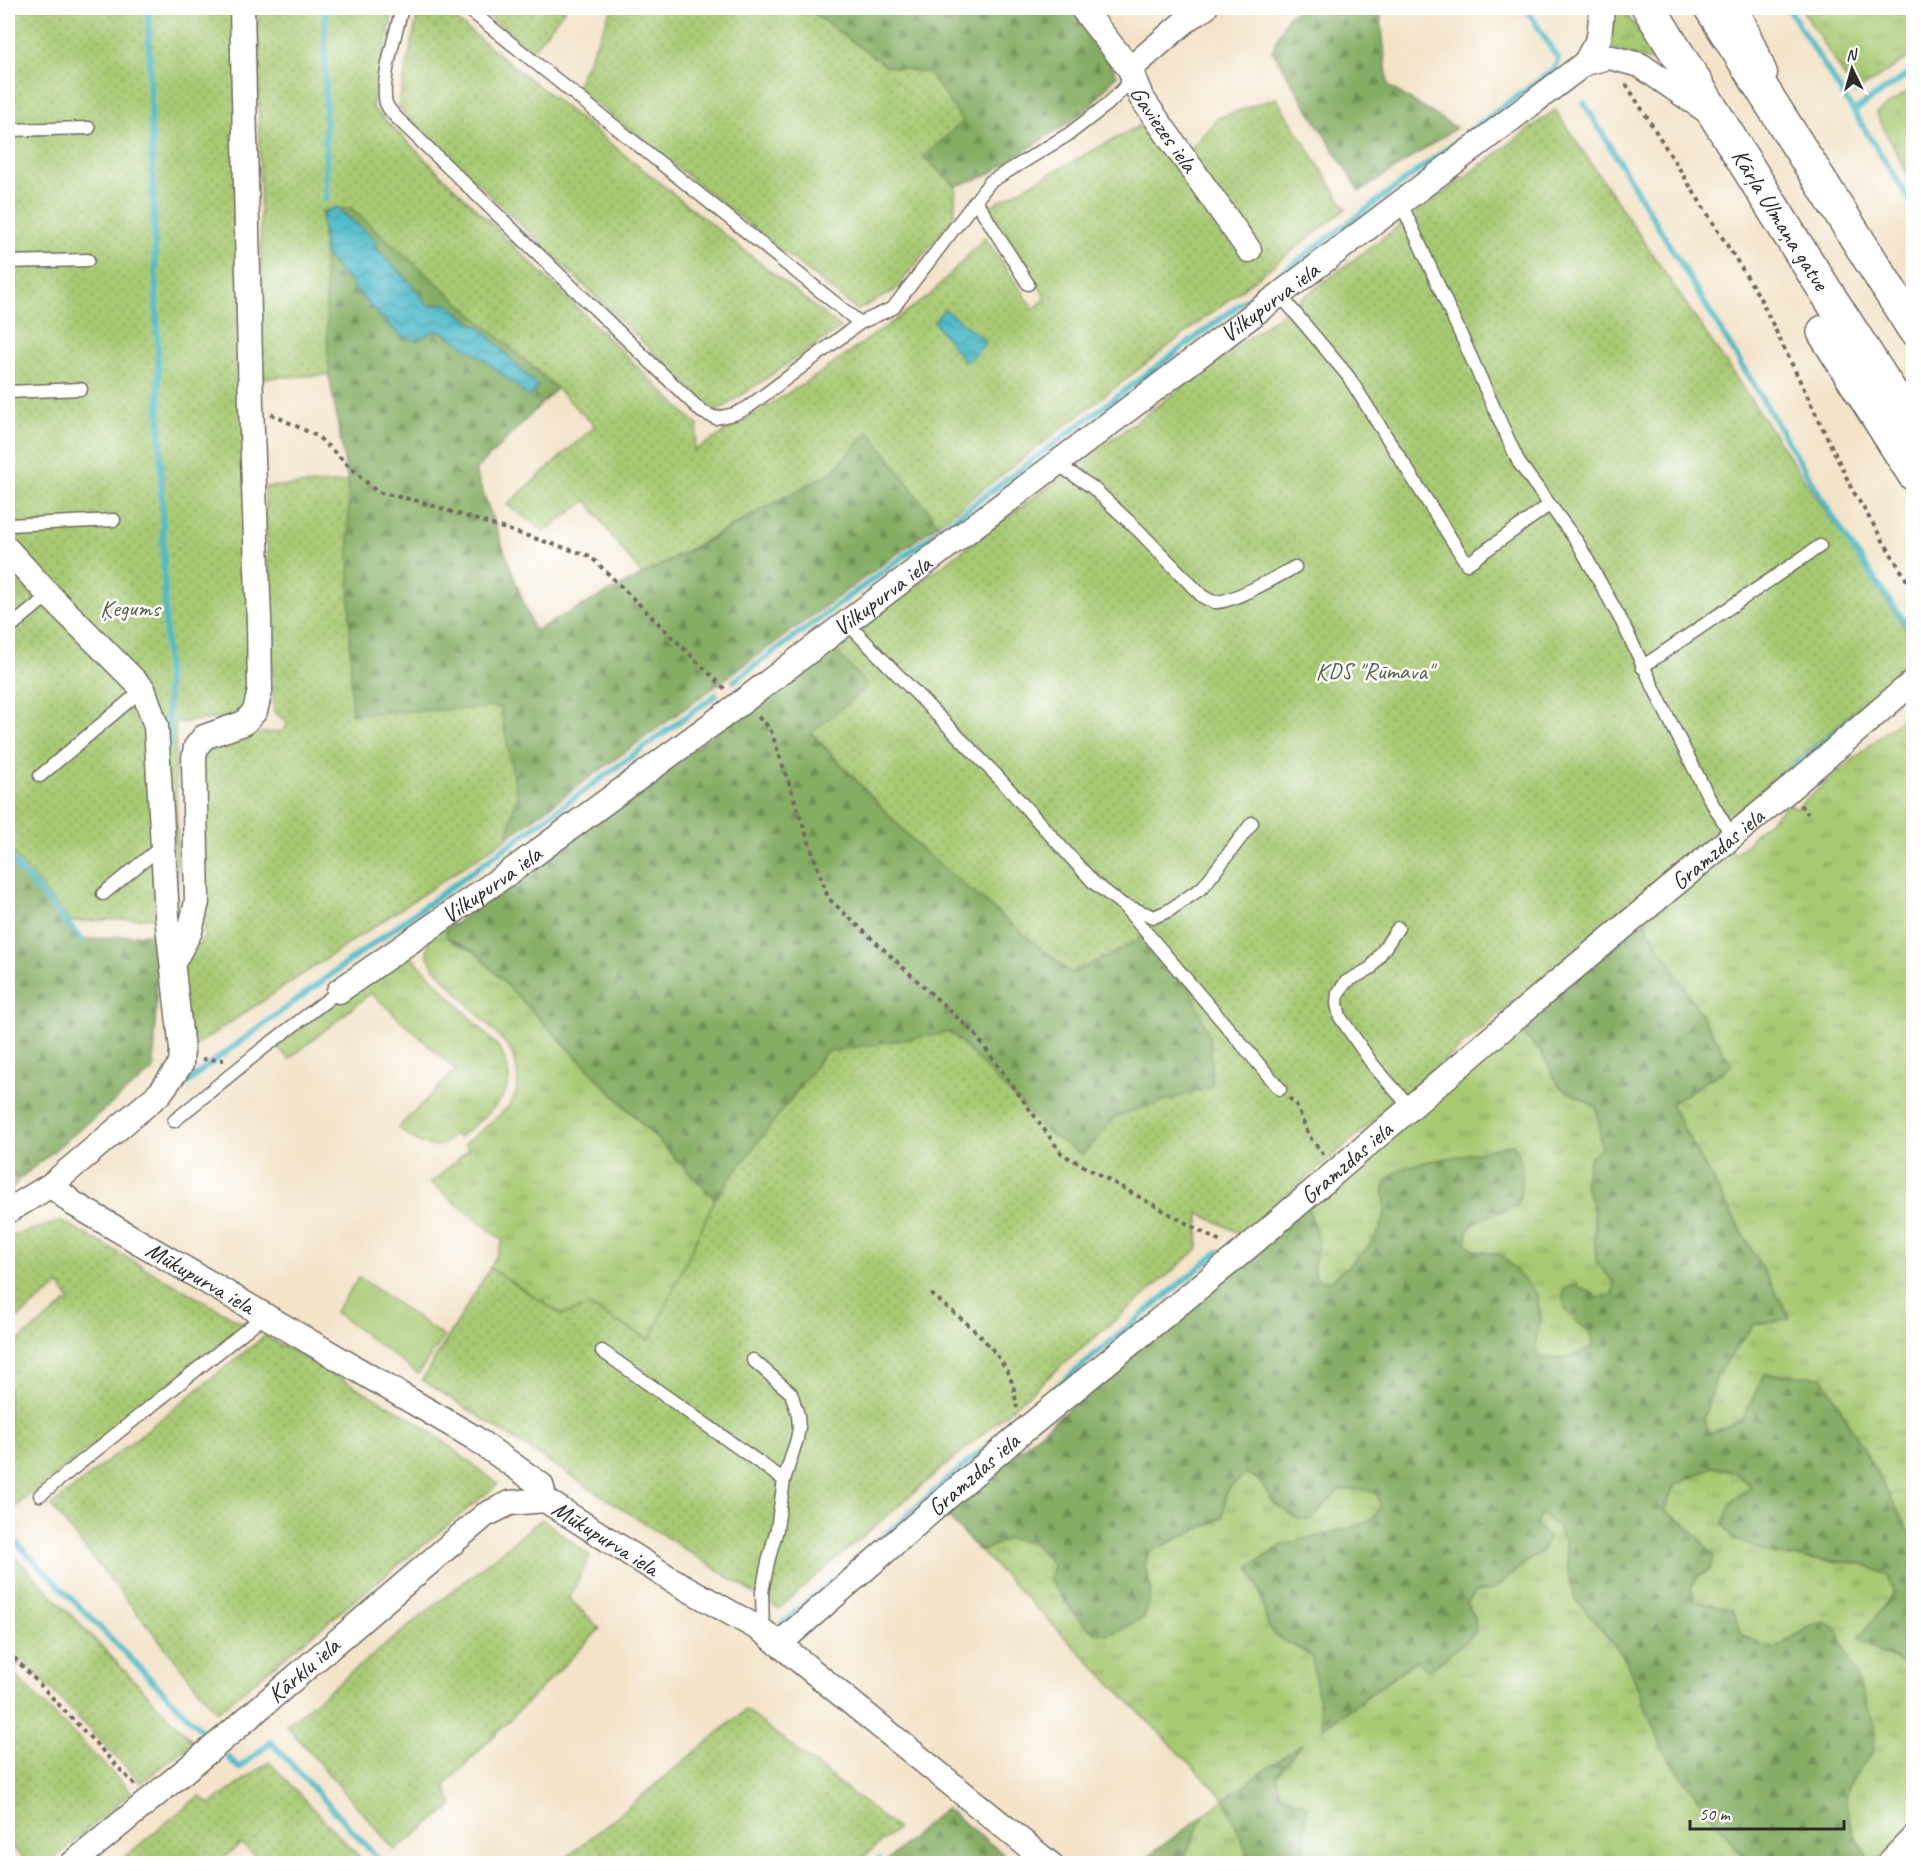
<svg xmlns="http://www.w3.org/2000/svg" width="1921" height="1871" font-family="Caveat,sans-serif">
<defs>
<pattern id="grass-tufts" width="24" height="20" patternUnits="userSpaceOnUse" patternTransform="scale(1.5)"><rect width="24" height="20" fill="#a7c972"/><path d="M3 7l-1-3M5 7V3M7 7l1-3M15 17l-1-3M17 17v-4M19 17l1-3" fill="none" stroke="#88a35e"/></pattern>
<pattern id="forest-firs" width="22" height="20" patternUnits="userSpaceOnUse" patternTransform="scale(1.5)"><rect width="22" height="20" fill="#85ad64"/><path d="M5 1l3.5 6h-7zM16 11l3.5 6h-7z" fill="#6d8d53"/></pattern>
<pattern id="garden-dots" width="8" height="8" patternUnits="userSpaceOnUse" patternTransform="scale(1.5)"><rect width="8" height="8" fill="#a7c972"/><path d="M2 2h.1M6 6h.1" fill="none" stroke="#88a35e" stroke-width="1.8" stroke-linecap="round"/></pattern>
<pattern id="water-waves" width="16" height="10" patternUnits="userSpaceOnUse" patternTransform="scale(1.5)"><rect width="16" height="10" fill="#4dbac8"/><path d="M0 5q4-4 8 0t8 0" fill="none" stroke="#4097a3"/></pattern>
</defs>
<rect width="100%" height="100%" fill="#fff"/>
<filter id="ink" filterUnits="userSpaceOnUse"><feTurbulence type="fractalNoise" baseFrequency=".0167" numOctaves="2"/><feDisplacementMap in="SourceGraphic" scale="12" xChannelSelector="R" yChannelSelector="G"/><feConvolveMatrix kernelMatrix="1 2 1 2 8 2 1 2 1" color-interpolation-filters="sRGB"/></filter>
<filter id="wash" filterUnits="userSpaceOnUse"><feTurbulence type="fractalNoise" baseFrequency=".008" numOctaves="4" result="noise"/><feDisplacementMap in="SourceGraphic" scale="24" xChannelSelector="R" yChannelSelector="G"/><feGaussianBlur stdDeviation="1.35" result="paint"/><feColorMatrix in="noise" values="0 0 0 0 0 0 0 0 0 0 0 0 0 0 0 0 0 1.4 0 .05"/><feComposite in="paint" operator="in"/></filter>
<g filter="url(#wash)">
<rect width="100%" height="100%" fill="#f3e3c8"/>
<path fill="url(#grass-tufts)" stroke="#697a4e" stroke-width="1.5" fill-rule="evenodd" d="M 1615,8 L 1622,8 L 1658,60 L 1653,62 L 1612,49 L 1607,41 L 1611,32 Z
M 1801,8 L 1913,8 L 1913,54 L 1855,93 Z
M 1913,88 L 1913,185 L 1876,113 Z
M 1913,709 L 1913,1538 L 1823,1377 L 1764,1374 L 1743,1419 L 1710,1435 L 1704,1420 L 1717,1374 L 1753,1325 L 1790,1318 L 1670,1104 L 1644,921 L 1731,850 L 1734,854 L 1750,842 L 1751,837 L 1788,804 L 1796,808 Z
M 451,921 L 452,942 L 474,951 L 715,1199 L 650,1340 L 589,1306 L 563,1315 L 490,1268 L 503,1241 L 431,1183 L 469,1149 L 465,1144 C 477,1133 506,1113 513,1100 C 522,1083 517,1061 508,1046 L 433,966 L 427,954 L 430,936 Z
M 407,952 L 500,1049 C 504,1058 508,1067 509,1077 C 510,1100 475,1124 459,1138 L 454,1134 C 451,1137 446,1142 443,1144 C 426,1151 411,1137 398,1128 L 456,1070 L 371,993 L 289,1059 L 276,1046 Z
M 1517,1029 L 1540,1050 L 1560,1087 L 1596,1106 L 1599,1120 L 1601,1149 L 1584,1183 L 1594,1209 L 1596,1262 L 1614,1282 L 1613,1296 L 1599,1297 L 1575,1285 L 1569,1315 L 1591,1332 L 1593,1347 L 1568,1358 L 1540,1358 L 1534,1346 L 1541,1320 L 1502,1255 L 1476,1251 L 1466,1243 L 1468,1230 L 1478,1220 L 1516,1206 L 1513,1144 L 1487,1151 L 1384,1188 C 1384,1197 1386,1207 1385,1216 C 1381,1244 1350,1264 1331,1281 L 1317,1280 L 1313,1268 L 1319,1240 L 1307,1205 Z
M 1712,1467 L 1736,1473 L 1750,1486 L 1731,1503 L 1771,1554 L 1815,1560 L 1860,1563 L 1888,1575 L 1894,1591 L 1883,1608 L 1877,1651 L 1913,1668 L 1914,1825 L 1877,1863 L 1870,1863 C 1860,1843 1836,1805 1850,1783 C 1856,1772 1865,1762 1873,1752 L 1812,1625 L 1777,1648 L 1764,1647 L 1742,1635 L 1733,1610 L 1695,1600 L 1691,1587 L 1699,1575 L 1711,1569 L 1664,1511 L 1674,1486 Z
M 1247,1473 L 1259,1480 L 1275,1504 L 1312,1519 L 1339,1490 L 1364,1489 L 1377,1494 L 1381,1508 L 1373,1518 L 1362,1525 L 1283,1545 L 1249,1567 L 1260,1592 L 1268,1625 L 1276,1636 L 1312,1656 L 1323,1728 L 1475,1618 L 1467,1603 L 1476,1592 L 1548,1538 L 1536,1524 L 1541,1513 L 1558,1528 L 1565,1543 L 1568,1571 L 1575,1598 L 1625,1658 L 1665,1754 L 1748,1863 L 1181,1863 L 1204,1815 L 1225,1799 L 981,1552 L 1008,1538 L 1035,1544 L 1053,1565 L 1151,1591 L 1145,1565 L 1149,1552 L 1223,1518 L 1226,1491 ZM 1300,1745 L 1277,1775 L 1280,1794 L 1225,1799 Z"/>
<path fill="url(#forest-firs)" stroke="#586c48" stroke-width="1.5" d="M 806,8 L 1075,8 L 1117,75 L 1085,112 L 986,176 L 956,186 L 923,157 L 929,73 L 886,66 Z
M 1300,8 L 1380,8 L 1388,86 L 1456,128 L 1360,192 L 1272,51 L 1287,17 Z
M 351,208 L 557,388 L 475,471 L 534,631 L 700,545 L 833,471 L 869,431 L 938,524 L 507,838 L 517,794 L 500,707 L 351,715 L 348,482 L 329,375 L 322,211 Z
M 833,647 L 869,686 L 812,734 L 922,850 L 1071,973 L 1146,934 L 1191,988 L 1211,1043 L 1212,1087 L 1116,1116 L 1082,1155 L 1047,1132 L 826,1052 L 715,1199 L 474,951 L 447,938 L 446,930 Z
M 8,856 L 82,940 L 158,933 L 154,1069 L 18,1180 L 8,1167 Z
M 1644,921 L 1732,1065 L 1670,1104 L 1790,1318 L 1753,1325 L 1717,1374 L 1704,1420 L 1709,1434 L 1743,1419 L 1764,1374 L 1823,1377 L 1913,1538 L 1913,1668 L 1877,1651 L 1859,1637 L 1883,1608 L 1894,1592 L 1888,1575 L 1860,1563 L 1815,1560 L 1771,1554 L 1734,1539 L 1723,1524 L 1731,1503 L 1750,1486 L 1737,1473 L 1712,1467 L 1674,1486 L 1664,1510 L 1687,1525 L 1714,1556 L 1711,1569 L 1699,1575 L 1691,1587 L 1695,1600 L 1733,1610 L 1742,1635 L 1764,1647 L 1777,1648 L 1812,1625 L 1825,1622 L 1837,1629 L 1876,1727 L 1873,1752 L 1848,1785 L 1845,1798 L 1850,1825 L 1870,1863 L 1748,1863 L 1665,1754 L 1625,1658 L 1575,1598 L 1568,1571 L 1565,1543 L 1558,1528 L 1541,1513 L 1536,1524 L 1548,1538 L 1543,1549 L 1492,1590 L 1476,1592 L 1467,1603 L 1475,1618 L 1476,1632 L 1429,1671 L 1416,1660 L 1323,1728 L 1312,1656 L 1276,1636 L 1268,1625 L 1260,1592 L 1249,1567 L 1283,1545 L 1362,1525 L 1373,1518 L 1381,1508 L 1377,1494 L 1364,1489 L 1339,1490 L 1312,1519 L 1298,1519 L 1275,1504 L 1259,1480 L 1247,1473 L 1226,1491 L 1223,1517 L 1149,1552 L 1145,1565 L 1151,1591 L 1145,1617 C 1134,1622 1122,1630 1110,1634 C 1088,1640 1061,1595 1049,1579 L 1053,1565 L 1035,1544 L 1008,1538 L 981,1552 L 945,1514 L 1307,1205 L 1319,1240 L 1313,1268 L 1317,1280 L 1331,1281 C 1350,1263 1378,1245 1384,1218 C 1388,1205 1378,1185 1392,1175 C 1409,1162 1434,1161 1454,1157 C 1474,1153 1493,1149 1513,1144 C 1525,1161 1525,1187 1516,1206 L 1478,1220 L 1468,1230 L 1466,1243 L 1476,1251 L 1502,1255 L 1537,1295 L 1541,1320 L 1534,1346 L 1540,1358 L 1568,1358 L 1593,1347 L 1591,1332 C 1573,1319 1561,1314 1563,1289 L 1575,1285 L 1599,1297 L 1613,1295 L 1614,1282 L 1596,1262 L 1594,1209 L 1584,1183 L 1590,1157 L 1601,1148 L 1599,1120 L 1596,1107 L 1560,1087 L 1540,1050 L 1517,1029 Z
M 1302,1743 L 1277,1775 L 1280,1794 L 1306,1805 L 1305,1851 L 1248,1855 L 1225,1799 Z
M 945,1808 L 1015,1863 L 884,1863 Z
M 1204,1815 L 1181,1863 L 1139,1863 Z"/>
<path fill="url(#garden-dots)" stroke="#697a4e" stroke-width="1.5" d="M 8,8 L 236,8 L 254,691 L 236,716 L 175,723 L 178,916 L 71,922 L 8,849 Z
M 257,8 L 394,8 L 372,107 L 698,426 L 694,451 L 816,376 L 930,295 L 985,238 L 1034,309 L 1046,298 L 990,206 L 1148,121 L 1178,164 L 1218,118 L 1276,98 L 1346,209 L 938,524 L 869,431 L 833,471 L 642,575 L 611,535 L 587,500 L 545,531 L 507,505 L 595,426 L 552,384 L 351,208 L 322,211 L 329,375 L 263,378 Z
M 419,8 L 441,8 L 841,328 L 716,412 L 398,107 Z
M 479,8 L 566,8 L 531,52 Z
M 617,8 L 806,8 L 886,66 L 929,73 L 963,121 L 923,157 L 956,186 L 954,217 L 894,291 L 857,310 L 576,87 L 610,13 Z
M 1555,110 L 1913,640 L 1913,661 L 1241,1234 L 1199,1213 L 1198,1249 L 778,1609 L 422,1380 L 490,1268 L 562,1315 L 589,1306 L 650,1340 L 715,1199 L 826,1052 L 951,1032 L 1047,1132 L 1082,1155 L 1116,1116 L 1212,1087 L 1211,1043 L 1191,988 L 1146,934 L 1120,950 L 1071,973 L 922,850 L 812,733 L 868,686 L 833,647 Z
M 348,482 L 351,714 L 500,707 L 517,794 L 507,838 L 186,1052 L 181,965 L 204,937 L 203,750 L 224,736 L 284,731 L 287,722 L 274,712 L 265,487 Z
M 8,1167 L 18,1180 L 8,1195 Z
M 62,1221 L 246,1325 L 13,1508 L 8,1502 L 8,1349 L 70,1300 L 59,1285 L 8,1326 L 8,1239 L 12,1236 Z
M 265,1336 L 418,1422 L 498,1484 L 217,1712 L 51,1506 Z
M 542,1519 L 590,1556 L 569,1598 L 600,1629 L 445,1785 L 453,1806 L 395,1850 L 286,1725 Z
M 8,1549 L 193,1742 L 141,1783 L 23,1660 L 12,1672 L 131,1792 L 49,1863 L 28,1863 L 8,1842 Z
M 746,1710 L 897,1829 L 856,1863 L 560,1863 Z
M 269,1762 L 365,1863 L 263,1863 L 241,1844 L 217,1863 L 117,1863 L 199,1796 L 210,1804 Z"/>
<path fill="#a7c972" stroke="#697a4e" stroke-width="1.5" d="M 359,1277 L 444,1337 L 418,1374 L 335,1312 Z"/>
<path fill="url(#water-waves)" stroke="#3c727a" stroke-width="1.5" d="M 336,207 L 377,242 L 374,246 L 411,284 L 428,305 L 447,304 L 484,331 L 538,387 L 529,397 L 482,358 L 442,331 L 434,331 L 416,341 L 400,335 L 371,307 L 325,254 L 322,220 L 325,212 Z
M 944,309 L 985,340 L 985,344 L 968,361 L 964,361 L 934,322 Z"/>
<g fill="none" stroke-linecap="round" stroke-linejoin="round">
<path stroke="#4dbac8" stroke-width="6" d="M 148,8 L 169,747
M 325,8 L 326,199
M 1788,8 L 1914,207
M 1584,103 L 1847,540 L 1914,635
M 1854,111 L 1914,70
M 734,681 L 946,525 L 1556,67 L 1558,59 L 1526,8
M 1739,815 L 1914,665
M 8,856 L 82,940
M 169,1099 L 206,1067 L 356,956 L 716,695
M 1243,1235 L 1285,1200
M 1031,1408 L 1218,1252
M 8,1534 L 204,1733
M 779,1627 L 1004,1431
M 228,1757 L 239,1768 L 271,1742 L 383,1864
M 874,1864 L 879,1859"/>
</g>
</g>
<g filter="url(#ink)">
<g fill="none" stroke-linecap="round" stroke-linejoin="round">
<g stroke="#716b62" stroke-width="15">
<path id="service" d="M 402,8 C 397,30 380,81 386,103 C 388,108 393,114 397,118 L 702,412 L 716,418 L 734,414 L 747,408 L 860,323 L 893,308 L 990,182 L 1069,134 L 1108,104 L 1126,86 L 1129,72
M 467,8 L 860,323
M 8,130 L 89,128
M 976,201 L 1028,284
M 1401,203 L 1519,463 L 1578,543 L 1622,622 L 1666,713 L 1709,798 L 1732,836
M 8,262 L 88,260
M 1280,295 L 1348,376 L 1467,564 L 1549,505
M 8,392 L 81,389
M 1057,464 L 1092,487 L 1138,530 L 1202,596 C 1207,599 1210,601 1215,602 C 1232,603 1278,576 1295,567
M 8,525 L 114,520
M 847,623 L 997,776 L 1094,883 L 1123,905 L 1280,1089
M 8,629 L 49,595
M 1642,667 L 1820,546
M 40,776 L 143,689
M 103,894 L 162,846
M 1127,906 L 1154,917 L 1168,911 L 1203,887 L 1252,823
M 1398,928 L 1371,968 L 1346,982 L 1338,993 L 1337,1004 L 1340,1017 L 1373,1065 L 1410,1107
M 174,1121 L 261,1050 L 339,991
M 602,1351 L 784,1480
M 753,1360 L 791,1393 L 798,1415 L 799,1428 L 797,1439 L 784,1480 L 777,1529 L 768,1562 L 762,1592 L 763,1631
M 40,1495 L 265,1315"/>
</g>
<g stroke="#716b62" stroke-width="27">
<g id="minor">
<path id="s1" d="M 1082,8 L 1130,69 L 1141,97 L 1249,250"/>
<path d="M 1737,8 L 1765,73"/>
<path d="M 1585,63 L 1599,38 L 1602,8"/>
<path d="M 1130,69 L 1190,17 L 1205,8"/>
<path d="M 8,550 L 49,595 L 143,689 L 156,726 L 167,916 L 182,1050 L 181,1064 L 160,1093 L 51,1185 L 8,1211"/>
<path d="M 173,963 L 190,931 L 197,902 L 194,758 L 196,747 L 204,737 L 244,723 L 255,711 L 260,691 L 259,621 L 251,404 L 242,8"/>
<path id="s2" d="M 339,991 L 510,872 L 742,702 L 1585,63 L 1609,57 L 1640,65 L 1710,113"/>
<path id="s3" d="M 51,1185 L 74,1204 L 473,1437 L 541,1485 L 545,1500 L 672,1580 L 763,1631 L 1050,1864"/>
<path id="s4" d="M 779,1644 L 1021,1433 L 1241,1253 L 1543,994 L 1787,791 L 1914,681"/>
<path id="s5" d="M 72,1864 L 222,1740 L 485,1515 L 510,1503 L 545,1500"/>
<path d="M 1888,1864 L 1914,1837"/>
</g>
</g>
<g stroke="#716b62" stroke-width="36">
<g id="trunk">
<path id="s6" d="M 1649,8 L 1791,237 L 1914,429"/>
<path d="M 1711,8 L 1914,329"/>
<path d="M 1824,332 L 1914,474"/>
</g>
</g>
<path stroke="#716b62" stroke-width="4" stroke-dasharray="4.5 4.5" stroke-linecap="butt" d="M 1626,84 L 1759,296 L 1853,491 L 1914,592
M 271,414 L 317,436 L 377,492 L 418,501 L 590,556 L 725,689
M 758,717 L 770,728 L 828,898 L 975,1034 L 1062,1154 L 1222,1243
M 1800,805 L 1808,814
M 202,1059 L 224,1060
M 1289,1098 L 1296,1104 L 1309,1136 L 1324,1155
M 931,1294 C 961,1319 996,1343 1011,1380 C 1015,1388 1015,1399 1017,1408
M 8,1651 L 135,1785
M 8,1852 L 18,1864"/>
<use href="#service" stroke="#fff" stroke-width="12"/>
<use href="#minor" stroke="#fff" stroke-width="24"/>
<use href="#trunk" stroke="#fff" stroke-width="33"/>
</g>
</g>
<g text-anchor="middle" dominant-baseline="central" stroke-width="5" stroke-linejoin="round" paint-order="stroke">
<g font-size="24" fill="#2b2b2b" stroke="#fff">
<text stroke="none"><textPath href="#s1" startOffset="147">Gaviezes iela</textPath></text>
<text stroke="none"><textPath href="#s6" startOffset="249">Kārļa Ulmaņa gatve</textPath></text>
<text stroke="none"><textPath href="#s2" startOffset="1158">Vilkupurva iela</textPath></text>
<text stroke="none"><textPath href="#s2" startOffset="672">Vilkupurva iela</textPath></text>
<text stroke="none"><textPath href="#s4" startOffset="1230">Gramzdas iela</textPath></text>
<text stroke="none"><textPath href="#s2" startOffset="186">Vilkupurva iela</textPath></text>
<text stroke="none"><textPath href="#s4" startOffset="744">Gramzdas iela</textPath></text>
<text stroke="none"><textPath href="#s3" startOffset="176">Mūkupurva iela</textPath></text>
<text stroke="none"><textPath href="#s4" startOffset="258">Gramzdas iela</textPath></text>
<text stroke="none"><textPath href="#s3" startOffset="662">Mūkupurva iela</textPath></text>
<text stroke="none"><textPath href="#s5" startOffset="302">Kārklu iela</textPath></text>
</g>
<g font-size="24" fill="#566244" stroke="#fff">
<text x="130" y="608">Ķegums</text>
<text x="1374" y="671">KDS "Rūmava"</text>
</g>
</g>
<rect width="1921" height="1871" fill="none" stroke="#fff" stroke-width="30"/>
<g transform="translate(1852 69) rotate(355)" stroke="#ffffff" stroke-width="4.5" paint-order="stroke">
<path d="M0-4.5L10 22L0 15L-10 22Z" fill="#2b2b2b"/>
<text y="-9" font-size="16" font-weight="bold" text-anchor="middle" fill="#2b2b2b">N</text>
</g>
<path d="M1690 1820v9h154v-9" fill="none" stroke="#2b2b2b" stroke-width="3"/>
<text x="1699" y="1820" font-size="18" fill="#2b2b2b" stroke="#ffffff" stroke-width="4.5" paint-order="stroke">50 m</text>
</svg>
